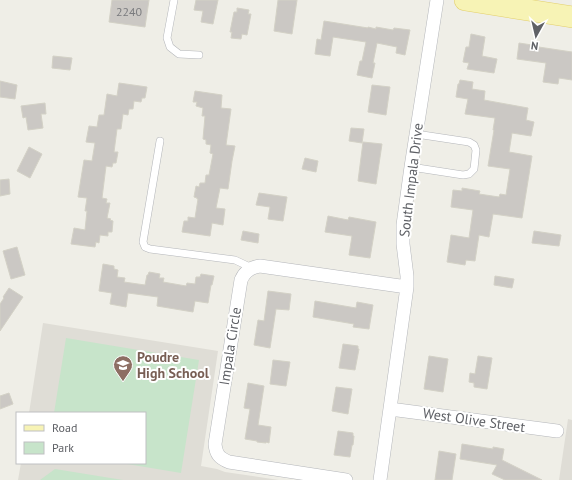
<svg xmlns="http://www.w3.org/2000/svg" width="572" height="480" font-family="'PT Sans',sans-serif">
<rect width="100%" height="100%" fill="#efeee7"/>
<path fill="#dfddd6" d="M 43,323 L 218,351 L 201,466 L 217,469 L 225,472 L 279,480 L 18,480 L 21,463 L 145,463 L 145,413 L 29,413 Z
M 568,419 L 572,420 L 572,480 L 559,480 Z"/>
<path fill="#c7e4ca" d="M 66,338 L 199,360 L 181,473 L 121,463 L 145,463 L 145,413 L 54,413 Z
M 55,469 L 123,480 L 40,480 Z"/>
<path fill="#cbc8c4" stroke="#d3d1c6" d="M 112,0 L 149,0 L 145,27 L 109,22 Z
M 196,0 L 218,0 L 213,24 L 201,22 L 203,11 L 194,10 Z
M 278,0 L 297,0 L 292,34 L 274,31 Z
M 237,8 L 249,10 L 248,14 L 251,14 L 247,35 L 242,34 L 241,39 L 231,38 L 232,32 L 230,32 L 234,12 L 237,12 Z
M 324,21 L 368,28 L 368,27 L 376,29 L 376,27 L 393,30 L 394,28 L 410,30 L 405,55 L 396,53 L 397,47 L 377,43 L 373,63 L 375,63 L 372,78 L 357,75 L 360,61 L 362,61 L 366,42 L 333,37 L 330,56 L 315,54 L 317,39 L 321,40 Z
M 471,34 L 485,37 L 482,56 L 497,59 L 494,73 L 467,69 L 469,63 L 463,62 L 466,47 L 469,47 Z
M 519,43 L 532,45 L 532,46 L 572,52 L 572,80 L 559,78 L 558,84 L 543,82 L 546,63 L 517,59 Z
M 53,56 L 72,58 L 70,70 L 52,68 Z
M 460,80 L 473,82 L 472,89 L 485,91 L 484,100 L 528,108 L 526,120 L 534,122 L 531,136 L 512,133 L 509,152 L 532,156 L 522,218 L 493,214 L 489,237 L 479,235 L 475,261 L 466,260 L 465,265 L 447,262 L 451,235 L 469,238 L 473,210 L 451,207 L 453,190 L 462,191 L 462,188 L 480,191 L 479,194 L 499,197 L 500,194 L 506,195 L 510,169 L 488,166 L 494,130 L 493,130 L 495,118 L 465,114 L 468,99 L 456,97 L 458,84 L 459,84 Z
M 0,81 L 17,85 L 15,99 L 0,97 Z
M 119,83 L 147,87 L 145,98 L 142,98 L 141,102 L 134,101 L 133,109 L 129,109 L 128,115 L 123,114 L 121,129 L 117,129 L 114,152 L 118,152 L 116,163 L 113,163 L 112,167 L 106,166 L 102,198 L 107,199 L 106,203 L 110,203 L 107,218 L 111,219 L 110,220 L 113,221 L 112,232 L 108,232 L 108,236 L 100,235 L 99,243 L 96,242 L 95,247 L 71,244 L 74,228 L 85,230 L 87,211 L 85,211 L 87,198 L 78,197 L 84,160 L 92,161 L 95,143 L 86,142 L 89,126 L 97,127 L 99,115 L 104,115 L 107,94 L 117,96 Z
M 372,85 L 390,87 L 386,115 L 368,112 Z
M 195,91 L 222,95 L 221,108 L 231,109 L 226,145 L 235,146 L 232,161 L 228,189 L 220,188 L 216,208 L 225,209 L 223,225 L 212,223 L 210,236 L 182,232 L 184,221 L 188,221 L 188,217 L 195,218 L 198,199 L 197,199 L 197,198 L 194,197 L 196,186 L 199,187 L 200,183 L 205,183 L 206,175 L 209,175 L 213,154 L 210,153 L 211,145 L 206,144 L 206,140 L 203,139 L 205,116 L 202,116 L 203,108 L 196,106 L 197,102 L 193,102 Z
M 45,103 L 46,114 L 41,114 L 43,128 L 28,130 L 26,117 L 23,118 L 21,106 Z
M 351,128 L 364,129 L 362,143 L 349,141 Z
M 363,142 L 382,144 L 376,184 L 358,181 Z
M 29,147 L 42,154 L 30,178 L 17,171 Z
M 305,158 L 318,161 L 316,172 L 302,169 Z
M 9,179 L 10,194 L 0,196 L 0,180 Z
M 259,193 L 287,197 L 283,221 L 268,219 L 270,207 L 256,205 Z
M 328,216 L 348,220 L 349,217 L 376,222 L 370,258 L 349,255 L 352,236 L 325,232 Z
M 243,231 L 259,234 L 258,243 L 241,240 Z
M 534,231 L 561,235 L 559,246 L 532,243 Z
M 17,247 L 25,275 L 11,279 L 3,251 Z
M 103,264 L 114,266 L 114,269 L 118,270 L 117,277 L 125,278 L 124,282 L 145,285 L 147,275 L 148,275 L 149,272 L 160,274 L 159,278 L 164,278 L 163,282 L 186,286 L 187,283 L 195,284 L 196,277 L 200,277 L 201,274 L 214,276 L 212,285 L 211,285 L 208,303 L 195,301 L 193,312 L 157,306 L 158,297 L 128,293 L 126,307 L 110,304 L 112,293 L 99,291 Z
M 495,276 L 514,279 L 512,288 L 494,285 Z
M 9,288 L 23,297 L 0,331 L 0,304 L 4,298 L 3,297 Z
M 268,291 L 291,294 L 289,310 L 276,309 L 270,348 L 254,345 L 258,320 L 264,321 Z
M 315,301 L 356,308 L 357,302 L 373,305 L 369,329 L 353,327 L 354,324 L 313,317 Z
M 343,344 L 358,346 L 358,349 L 359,349 L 355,370 L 339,368 Z
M 429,356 L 448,359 L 443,392 L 424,389 Z
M 478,356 L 492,358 L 487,389 L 474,387 L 474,383 L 469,382 L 470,373 L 475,374 Z
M 273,360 L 290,362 L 286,386 L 270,384 Z
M 248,383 L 264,386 L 258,425 L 271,427 L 269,443 L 266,442 L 266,443 L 257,442 L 257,441 L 245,439 L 250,409 L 244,408 Z
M 336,387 L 352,389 L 348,414 L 332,411 Z
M 9,393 L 13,404 L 0,409 L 0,396 Z
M 338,431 L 353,433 L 353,436 L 354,436 L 353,445 L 352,445 L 350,457 L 334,455 Z
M 462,444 L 493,449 L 493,447 L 504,449 L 502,460 L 542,480 L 505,480 L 492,474 L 497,465 L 460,459 Z
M 439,451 L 456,454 L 452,480 L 435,480 Z"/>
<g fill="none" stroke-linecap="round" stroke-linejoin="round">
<g stroke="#b4b6ba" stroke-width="8">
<path id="service" d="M 174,0 L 167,38 L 170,47 L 179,54 L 199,55
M 160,141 L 143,242 L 145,247 L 150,249 L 235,260 L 252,268
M 411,167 L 463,175 L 469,174 L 474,169 L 476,150 L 474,145 L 469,142 L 416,134"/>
</g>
<g stroke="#b4b6ba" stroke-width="14">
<path id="minor" d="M 390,409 L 557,431
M 346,480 L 229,462 C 219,458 216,454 215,444 L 241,280 C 245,271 251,267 260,266 L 407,287
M 380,480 L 407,287 L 407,276 L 403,244 L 403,225 L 411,167 L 437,0"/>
</g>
<g stroke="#e3cf6c" stroke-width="22">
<path id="primary" d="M 465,0 L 572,17"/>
</g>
<use href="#service" stroke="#fff" stroke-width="7"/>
<use href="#minor" stroke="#fff" stroke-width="13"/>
<use href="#primary" stroke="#f7f3b5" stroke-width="21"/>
</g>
<defs>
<g id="school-pin" transform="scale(1)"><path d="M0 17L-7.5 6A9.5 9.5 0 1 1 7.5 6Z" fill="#8d6e63" stroke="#fff"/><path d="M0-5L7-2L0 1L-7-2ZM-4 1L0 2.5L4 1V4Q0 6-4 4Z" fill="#fff"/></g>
</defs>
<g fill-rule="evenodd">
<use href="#school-pin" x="123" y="365"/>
</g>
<g text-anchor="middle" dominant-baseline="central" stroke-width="4" stroke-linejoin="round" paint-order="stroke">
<g font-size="12" fill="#7a7b7e">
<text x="129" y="11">2240</text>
</g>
<g font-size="14" fill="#5f6166" stroke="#fff">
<text transform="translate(411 180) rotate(-83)">South Impala Drive</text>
<text transform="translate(230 346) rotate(-81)">Impala Circle</text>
<text transform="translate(474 420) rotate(8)">West Olive Street</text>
</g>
<g font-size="14" font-weight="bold" fill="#785e54" stroke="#fff" text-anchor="start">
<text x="137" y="357">Poudre<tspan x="137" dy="16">High School</tspan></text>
</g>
</g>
<rect x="16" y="412" width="130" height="52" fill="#ffffff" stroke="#bfc0c2"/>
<rect x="24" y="425" width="20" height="6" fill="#f7f3b5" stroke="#bfc0c2"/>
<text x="52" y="432" font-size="12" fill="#5f6166">Road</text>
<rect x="24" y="442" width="20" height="12" fill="#c7e4ca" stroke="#bfc0c2"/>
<text x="52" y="452" font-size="12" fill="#5f6166">Park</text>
<g transform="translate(536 36) rotate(188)" stroke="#ffffff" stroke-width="3" paint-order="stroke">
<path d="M0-3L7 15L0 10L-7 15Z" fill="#5f6166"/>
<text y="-6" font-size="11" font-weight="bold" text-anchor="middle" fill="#5f6166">N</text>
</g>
</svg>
